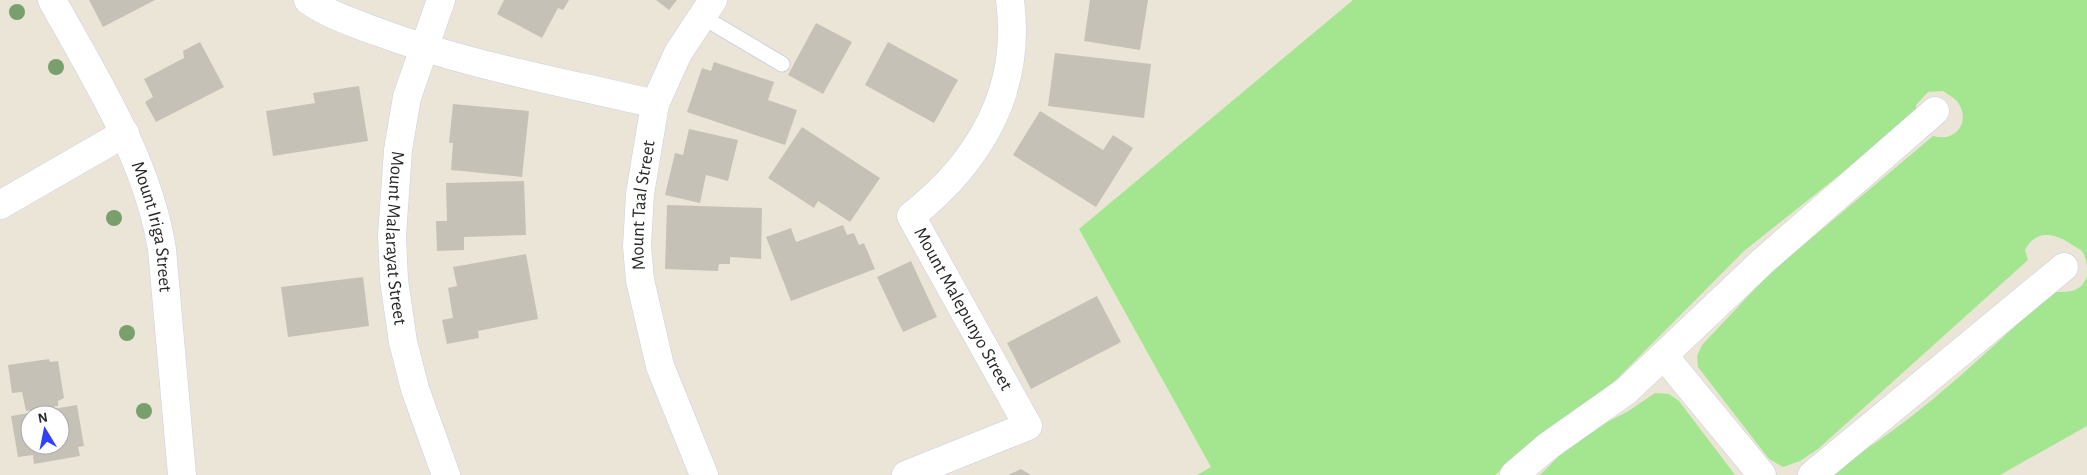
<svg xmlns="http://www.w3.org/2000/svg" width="2087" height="475" font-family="'Alegreya Sans',sans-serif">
<rect width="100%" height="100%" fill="#ebe5d7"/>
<path fill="#a3e68f" d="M 1353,0 L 2087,0 L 2087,266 C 2086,262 2085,255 2082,251 C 2078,248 2072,245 2068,242 C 2051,232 2035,231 2025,250 L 2028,260 L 1818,449 L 1800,461 L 1783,467 L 1769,459 L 1698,367 L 1697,356 L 1702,345 L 1770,273 L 1933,136 C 1956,143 1973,120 1956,100 C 1953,97 1947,94 1943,91 L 1928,92 L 1916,105 L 1916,114 L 1744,251 L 1613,383 L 1534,441 L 1495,475 L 1197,475 L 1211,467 L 1079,229 Z
M 2087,276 L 2087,426 L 2000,475 L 1822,475 C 1909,430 1980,357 2053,292 C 2069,292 2081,293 2087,276 Z
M 1655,393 L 1669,394 L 1679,401 L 1735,475 L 1540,475 L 1560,455 L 1593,429 L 1627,412 Z"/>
<path fill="#c6c1b7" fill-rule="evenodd" d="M 89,0 L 155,0 L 103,27 Z
M 504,0 L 569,0 L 563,10 L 558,8 L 542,38 L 497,14 Z
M 656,0 L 677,0 L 669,10 Z
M 1090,0 L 1148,0 L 1140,50 L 1084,41 Z
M 816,23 L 852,42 L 823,94 L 788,75 Z
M 200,42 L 224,87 L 156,122 L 145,102 L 153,97 L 144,79 L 184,58 L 183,51 Z
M 888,42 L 958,80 L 934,123 L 865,85 Z
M 1055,53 L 1151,64 L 1144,118 L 1048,106 Z
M 714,62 L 774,82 L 768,100 L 797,110 L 785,145 L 687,112 L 702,68 L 711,71 Z
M 359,86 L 368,141 L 273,156 L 266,111 L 315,103 L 313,93 Z
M 453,104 L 529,111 L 522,177 L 451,170 L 453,143 L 449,143 Z
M 1040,111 L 1103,150 L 1113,135 L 1133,148 L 1096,207 L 1013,155 Z
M 802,127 L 880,178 L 850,222 L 818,201 L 814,208 L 768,178 Z
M 689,129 L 738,140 L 728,181 L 706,175 L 700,203 L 665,195 L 675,153 L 683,155 Z
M 524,181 L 526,235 L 464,237 L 464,250 L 437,251 L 436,221 L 447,221 L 446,183 Z
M 667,205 L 762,208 L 761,259 L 730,257 L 730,264 L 719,264 L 718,271 L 665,269 Z
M 843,225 L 847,235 L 854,233 L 859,245 L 864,243 L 875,269 L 791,301 L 766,237 L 791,228 L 796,242 Z
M 526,254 L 538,319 L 478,331 L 479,338 L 447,344 L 442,320 L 453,318 L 448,288 L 457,286 L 453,267 Z
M 911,261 L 937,317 L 903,332 L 877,277 Z
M 363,277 L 369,326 L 288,337 L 281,287 Z
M 1097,296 L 1121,342 L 1031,389 L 1007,343 Z
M 49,359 L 50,362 L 58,361 L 64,398 L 58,401 L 58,406 L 26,411 L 22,392 L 12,393 L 8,365 Z
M 77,405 L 84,446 L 78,447 L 80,456 L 34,464 L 33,455 L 18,457 L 11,416 ZM 30,415 L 60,415 L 60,445 L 30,445 Z
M 1021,469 L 1031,475 L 1008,475 Z"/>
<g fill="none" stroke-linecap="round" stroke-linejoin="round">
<g stroke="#cdcee2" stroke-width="17">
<path id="lane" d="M 701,16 L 782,64"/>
</g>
<g stroke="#cdcee2" stroke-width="29">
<g id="street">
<path id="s1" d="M 52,0 C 96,80 147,158 162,249 L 182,475"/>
<path d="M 308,0 C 329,15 354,23 378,32 C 467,65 563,82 655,104"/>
<path id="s2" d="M 441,0 L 407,97 L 398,150 L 392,236 L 394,280 L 403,342 L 415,389 L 446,475"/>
<path d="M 0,205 L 125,133"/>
<path d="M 1664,356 L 1762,475"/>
<path id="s3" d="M 704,475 L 660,366 L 640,280 L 637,246 L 640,194 L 655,104 L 678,53 L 713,0"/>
<path d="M 906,475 L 1028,426 L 911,216 C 980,162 1022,90 1010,0"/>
<path d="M 1514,475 L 1548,446 L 1626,391 L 1763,261 L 1935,111"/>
<path d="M 1812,475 L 2064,267"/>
</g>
</g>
<use href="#lane" stroke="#fff" stroke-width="15"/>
<use href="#street" stroke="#fff" stroke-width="28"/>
</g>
<g fill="#79a06c">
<circle cx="17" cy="12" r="8"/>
<circle cx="56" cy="67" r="8"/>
<circle cx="114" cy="218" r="8"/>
<circle cx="127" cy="333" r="8"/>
<circle cx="144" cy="411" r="8"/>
</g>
<g text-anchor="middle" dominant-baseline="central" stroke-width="4" stroke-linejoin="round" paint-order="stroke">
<g font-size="19" fill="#272727" stroke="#fff">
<text stroke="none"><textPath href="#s3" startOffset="281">Mount Taal Street</textPath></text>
<text stroke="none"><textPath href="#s1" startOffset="250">Mount Iriga Street</textPath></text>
<text stroke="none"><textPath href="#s2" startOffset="245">Mount Malarayat Street</textPath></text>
<text transform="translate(963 309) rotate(61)">Mount Malepunyo Street</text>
</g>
</g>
<g transform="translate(45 430) rotate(350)"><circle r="24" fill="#ffffff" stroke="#a9a9a9"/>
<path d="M0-4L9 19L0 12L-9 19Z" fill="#3040ff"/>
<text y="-8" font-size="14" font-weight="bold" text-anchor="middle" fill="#272727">N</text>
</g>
</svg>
